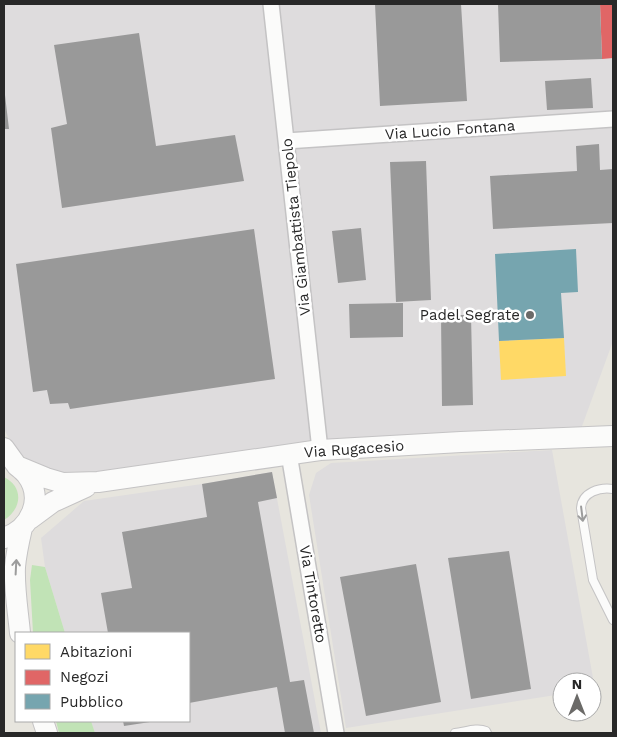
<svg xmlns="http://www.w3.org/2000/svg" width="617" height="737" font-family="'Work Sans',sans-serif">
<rect width="100%" height="100%" fill="#e7e5de"/>
<path fill="#dedcdd" d="M 4,4 L 613,4 L 613,341 L 581,429 L 101,474 L 63,473 L 42,468 L 27,459 L 14,448 L 4,429 Z
M 552,450 L 595,689 L 592,690 L 592,682 L 562,682 L 562,694 L 346,728 L 309,495 L 316,473 L 331,463 Z
M 272,472 L 321,733 L 95,733 L 91,721 L 189,721 L 189,633 L 65,633 L 45,567 L 41,538 L 84,501 L 202,484 Z"/>
<path fill="#c1e3b6" d="M 4,477 C 24,487 22,509 4,520 Z
M 32,565 L 45,567 L 65,633 L 33,633 L 30,580 Z
M 56,721 L 91,721 L 95,733 L 59,733 Z"/>
<path fill="#ffd966" d="M 564,338 L 566,376 L 501,380 L 499,341 Z"/>
<path fill="#e06666" d="M 600,4 L 613,4 L 613,58 L 602,59 Z"/>
<path fill="#76a5af" d="M 576,249 L 578,292 L 561,293 L 564,338 L 499,341 L 495,254 Z"/>
<path fill="#999" d="M 375,4 L 461,4 L 467,101 L 380,106 Z
M 498,4 L 600,4 L 602,59 L 500,62 Z
M 139,33 L 156,146 L 235,135 L 244,181 L 62,208 L 51,128 L 67,124 L 54,45 Z
M 591,78 L 593,108 L 547,110 L 545,81 Z
M 4,95 L 5,95 L 9,129 L 4,129 Z
M 599,144 L 600,170 L 613,169 L 613,223 L 493,229 L 490,176 L 577,171 L 576,146 Z
M 426,161 L 431,300 L 396,302 L 390,162 Z
M 361,228 L 366,280 L 338,283 L 332,231 Z
M 254,229 L 275,379 L 70,409 L 68,403 L 50,404 L 47,390 L 33,392 L 16,264 Z
M 403,303 L 403,337 L 350,338 L 349,304 Z
M 441,315 L 471,315 L 473,405 L 442,406 Z
M 272,472 L 277,498 L 258,502 L 290,682 L 304,680 L 314,733 L 285,733 L 277,687 L 189,703 L 189,633 L 108,633 L 101,593 L 132,588 L 122,532 L 207,517 L 202,484 Z
M 509,551 L 531,689 L 471,699 L 448,558 Z
M 416,564 L 441,702 L 366,716 L 340,577 Z
M 123,721 L 150,721 L 150,722 L 124,726 Z"/>
<g fill="none" stroke-linecap="round" stroke-linejoin="round">
<g stroke="#c4c3c4" stroke-width="10">
<path id="lane" d="M 613,489 C 600,487 582,492 581,508 L 593,580 L 613,620
M 455,733 C 465,732 477,727 486,731 L 487,733"/>
</g>
<g stroke="#c4c3c4" stroke-width="18">
<path id="street" d="M 271,4 L 320,450
M 286,141 L 613,119
M 289,454 L 336,733"/>
</g>
<g stroke="#c4c3c4" stroke-width="22">
<path id="secondary" d="M 4,448 L 17,466 L 46,478 L 63,483 L 98,482 L 320,450 L 461,442 L 613,436
M 30,519 L 53,502 L 86,487
M 4,538 C 31,529 45,498 26,474 C 23,471 20,468 17,466
M 20,633 C 18,611 14,589 15,567 C 16,554 19,541 22,528
M 43,721 L 47,733"/>
</g>
<use href="#lane" stroke="#fbfbfa" stroke-width="8"/>
<use href="#street" stroke="#fbfbfa" stroke-width="15"/>
<use href="#secondary" stroke="#fbfbfa" stroke-width="20"/>
</g>
<defs><path id="oneway-shaft" d="M-6 0H5M1.5-3L5.5 0L1.5 3" fill="none" stroke-width="1.6" stroke-linecap="round" stroke-linejoin="round" transform="scale(1.25)"/></defs>
<g stroke="#9c9c9c">
<use href="#oneway-shaft" transform="translate(582 514) rotate(83)"/>
<use href="#oneway-shaft" transform="translate(16 567) rotate(-87)"/>
</g>
<circle fill="#6b6a68" stroke="#fff" stroke-width="2" cx="530" cy="315" r="5"/>
<g text-anchor="middle" dominant-baseline="central" stroke-width="5" stroke-linejoin="round" paint-order="stroke">
<g font-size="15" fill="#282828" stroke="#fff">
<text transform="translate(450 130) rotate(-4)">Via Lucio Fontana</text>
<text transform="translate(296 227) rotate(-96)">Via Giambattista Tiepolo</text>
<text transform="translate(354 449) rotate(-4)">Via Rugacesio</text>
<text transform="translate(313 594) rotate(80)">Via Tintoretto</text>
</g>
<g font-size="15" fill="#282828" stroke="#fff" text-anchor="end">
<text x="520" y="315">Padel Segrate</text>
</g>
</g>
<rect width="617" height="737" fill="none" stroke="#282828" stroke-width="10"/>
<rect x="15" y="632" width="175" height="90" fill="#ffffff" stroke="#a9a9a9"/>
<rect x="25" y="644" width="25" height="15" fill="#ffd966" stroke="#a9a9a9"/>
<text x="60" y="657" font-size="15" fill="#282828">Abitazioni</text>
<rect x="25" y="670" width="25" height="15" fill="#e06666" stroke="#a9a9a9"/>
<text x="60" y="682" font-size="15" fill="#282828">Negozi</text>
<rect x="25" y="694" width="25" height="15" fill="#76a5af" stroke="#a9a9a9"/>
<text x="60" y="707" font-size="15" fill="#282828">Pubblico</text>
<g transform="translate(577 697)"><circle r="24" fill="#ffffff" stroke="#a9a9a9"/>
<path d="M0-4L9 19L0 12L-9 19Z" fill="#6b6a68"/>
<text y="-8" font-size="14" font-weight="bold" text-anchor="middle" fill="#282828">N</text>
</g>
</svg>
